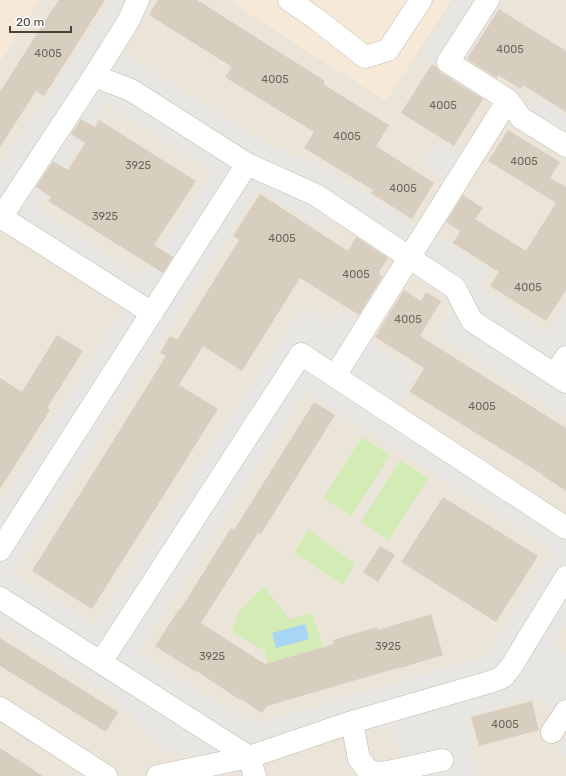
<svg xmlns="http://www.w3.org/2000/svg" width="566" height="776" font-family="Rubik,sans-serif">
<rect width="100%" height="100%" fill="#f6f3eb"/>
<path fill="#eae4d9" d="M 39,0 L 228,0 L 386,101 L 451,0 L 566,0 L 566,776 L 0,776 L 0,61 Z"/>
<path fill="#f7e9d7" d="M 0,0 L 39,0 L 0,61 Z
M 228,0 L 451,0 L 386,101 Z"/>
<path fill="#d3ebb4" d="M 362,437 L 390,455 L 351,516 L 323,498 Z
M 400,460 L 428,478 L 389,540 L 361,522 Z
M 308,530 L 355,563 L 343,585 L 294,553 Z
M 263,586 L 289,619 L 312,613 L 323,647 L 268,663 L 265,651 L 232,632 L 238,613 Z"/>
<path fill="#e8e6e3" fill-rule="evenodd" d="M 110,0 L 156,0 L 123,53 L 266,143 L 327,168 L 416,225 L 444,178 L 423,165 L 438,141 L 460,155 L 494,101 L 421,54 L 455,0 L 503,0 L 464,60 L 535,107 L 541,99 L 566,115 L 566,160 L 506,122 L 437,234 L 488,269 L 480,284 L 546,335 L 566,304 L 566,415 L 557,413 L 437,334 L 452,306 L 418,277 L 396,256 L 334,216 L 324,230 L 259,190 L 12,574 L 96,625 L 302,307 L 329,323 L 339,308 L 376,332 L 370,342 L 417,373 L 398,406 L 566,514 L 566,625 L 554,645 L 566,652 L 566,724 L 537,696 L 468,717 L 476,776 L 408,776 L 391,725 L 238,764 L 161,749 L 120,702 L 0,626 L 0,505 L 123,309 L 3,232 L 0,237 L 0,168 L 39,107 L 43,105 ZM 107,104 L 213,172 L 143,278 L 39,209 ZM 306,392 L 554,551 L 486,656 L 261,722 L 254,721 L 239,715 L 138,653 Z
M 566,736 L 566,758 L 556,751 Z"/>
<path fill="#a7d5f3" d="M 305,624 L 309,639 L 276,648 L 272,633 Z"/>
<path fill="#d8cec0" d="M 59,0 L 105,0 L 44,96 L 36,91 L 0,147 L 0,92 L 52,10 Z
M 158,0 L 197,0 L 325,81 L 323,84 L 389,125 L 376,146 L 434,183 L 412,219 L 371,193 L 373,190 L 304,148 L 314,132 L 225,77 L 232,67 L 149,15 Z
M 499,9 L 566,51 L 566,112 L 523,85 L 521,89 L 498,75 L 497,78 L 467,59 Z
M 432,64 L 437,67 L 441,73 L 483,99 L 454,146 L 401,113 Z
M 81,119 L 95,127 L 99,120 L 196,181 L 154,245 L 173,257 L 163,273 L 48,201 L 51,197 L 36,187 L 53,161 L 68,170 L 85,143 L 71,134 Z
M 508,130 L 560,162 L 550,178 L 566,187 L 566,290 L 546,321 L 490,286 L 499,272 L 453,243 L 460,231 L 446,222 L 463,195 L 483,208 L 475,219 L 526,251 L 556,203 L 488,161 Z
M 260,194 L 348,251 L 356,237 L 388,258 L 379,272 L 380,272 L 379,274 L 382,277 L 359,315 L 300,278 L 242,371 L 203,346 L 179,385 L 218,409 L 92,609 L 32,571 L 166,356 L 160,353 L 170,336 L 177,340 L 239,240 L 233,236 Z
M 404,290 L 421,301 L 426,292 L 441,301 L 420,336 L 566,428 L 566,491 L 543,476 L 543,475 L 410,392 L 424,368 L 375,337 Z
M 57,335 L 83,351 L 47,408 L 50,410 L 0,489 L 0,378 L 22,392 Z
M 314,402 L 335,415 L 261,534 L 258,533 L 201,623 L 265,664 L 334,644 L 333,640 L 377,627 L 378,630 L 431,614 L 443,655 L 401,668 L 401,667 L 267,706 L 262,713 L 241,699 L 240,700 L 195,670 L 194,671 L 155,646 L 179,609 L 180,610 L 231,528 L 234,530 Z
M 443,497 L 538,556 L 496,622 L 401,562 Z
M 380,546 L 395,555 L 378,582 L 363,572 Z
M 0,638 L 118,712 L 106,732 L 0,666 Z
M 532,701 L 539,730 L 479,746 L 471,717 Z
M 0,748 L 43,776 L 0,776 Z"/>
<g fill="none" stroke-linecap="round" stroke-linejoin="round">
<g stroke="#c2baad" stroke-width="23">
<path id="minor" d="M 289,0 L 315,18 L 365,57 L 388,50 L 421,0
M 94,76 L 131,90 L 247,164 L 316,195 L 455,288 L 472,321 L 566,382
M 508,100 L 521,118 L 566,146
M 1,217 L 152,313
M 0,219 L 94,76 L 129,20 L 138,0
M 555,375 L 566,357
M 335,376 L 508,100 L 448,62 L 488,0
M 0,550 L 247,164
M 0,598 L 249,757 L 352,722 L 490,682 L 503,677 L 513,664 L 531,634 L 566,577
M 101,662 L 301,354 L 566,528
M 0,708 L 106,776
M 352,722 L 359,759 L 366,768 L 374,773 L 388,772 L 442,760
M 552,732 L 566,711
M 158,776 L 249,757 L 255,776"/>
</g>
<use href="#minor" stroke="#fff" stroke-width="22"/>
</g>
<g text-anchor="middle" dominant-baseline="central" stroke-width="3" stroke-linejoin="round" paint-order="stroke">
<g font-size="11" fill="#6e665a">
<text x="510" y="49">4005</text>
<text x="48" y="53">4005</text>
<text x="275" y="79">4005</text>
<text x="443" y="105">4005</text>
<text x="347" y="136">4005</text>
<text x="524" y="161">4005</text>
<text x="138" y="165">3925</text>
<text x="403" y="188">4005</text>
<text x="105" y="216">3925</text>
<text x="282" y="238">4005</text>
<text x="356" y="274">4005</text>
<text x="528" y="287">4005</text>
<text x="408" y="319">4005</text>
<text x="482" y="406">4005</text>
<text x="388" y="646">3925</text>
<text x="212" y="656">3925</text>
<text x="505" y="724">4005</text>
</g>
</g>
<path d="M10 26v6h61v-6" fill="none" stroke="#4b4338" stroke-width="2"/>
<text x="16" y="26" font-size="12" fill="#4b4338" stroke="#ffffff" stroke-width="3" paint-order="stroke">20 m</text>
</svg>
